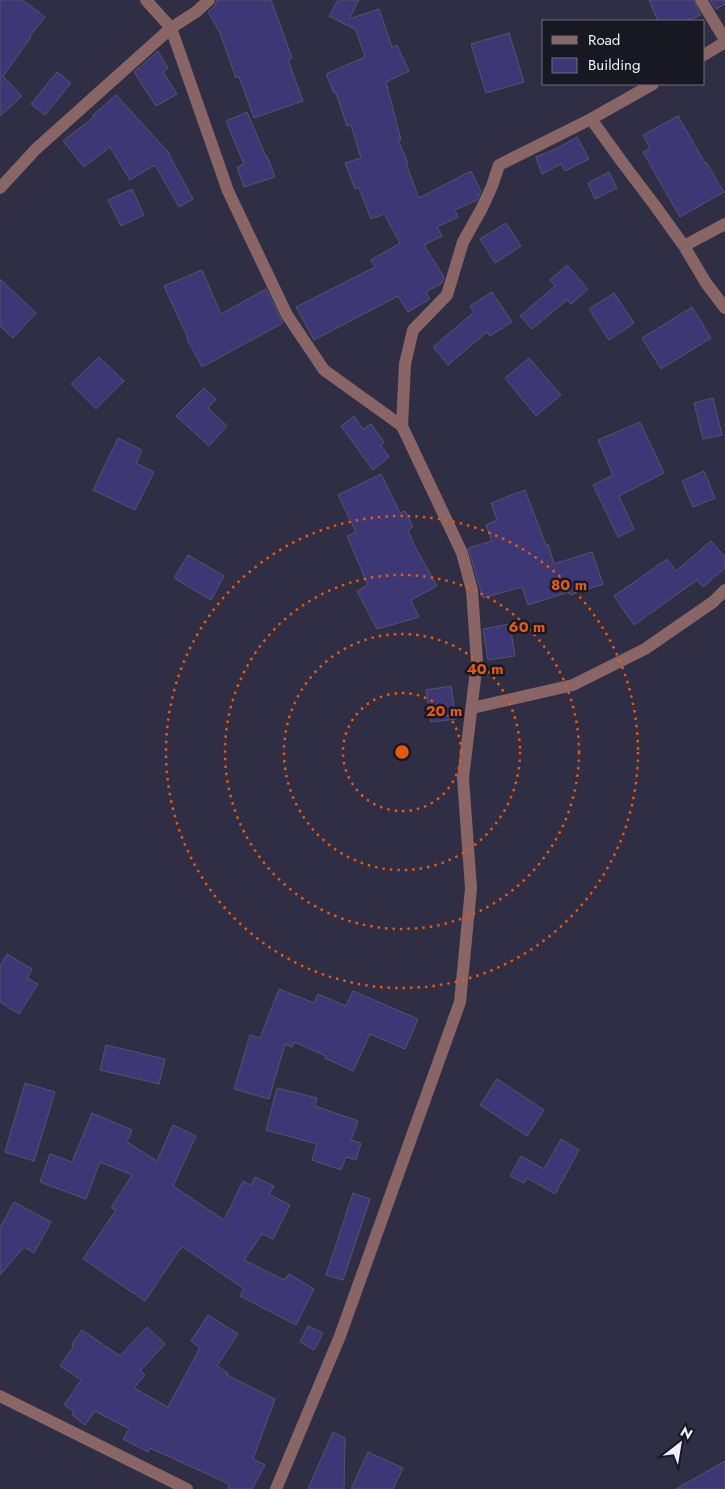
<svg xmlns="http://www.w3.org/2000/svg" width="725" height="1489" font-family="Jost,sans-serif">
<rect width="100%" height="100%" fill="#2f2e45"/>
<path fill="#3e3775" stroke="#54546d" d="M 0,0 L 23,0 L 45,17 L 30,36 L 31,37 L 3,76 L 22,96 L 0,116 Z
M 217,0 L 271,0 L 292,58 L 288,60 L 303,101 L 254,118 L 239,77 L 236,78 L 220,33 L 208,12 L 215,6 Z
M 338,0 L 359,0 L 349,19 L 379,9 L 392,47 L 397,45 L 409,71 L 386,82 L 401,140 L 398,140 L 408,163 L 406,164 L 419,198 L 471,171 L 481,191 L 477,200 L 455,210 L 458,217 L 437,227 L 442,236 L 424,245 L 444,277 L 442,283 L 426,292 L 430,299 L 408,312 L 398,296 L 314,340 L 296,307 L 375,267 L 371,260 L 400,243 L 384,214 L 371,219 L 359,188 L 355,189 L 345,163 L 361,158 L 351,125 L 347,126 L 336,93 L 334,93 L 326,74 L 365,57 L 356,30 L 329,16 Z
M 649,0 L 693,0 L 701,15 L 686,21 L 658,21 Z
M 710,0 L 725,0 L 725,4 L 716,9 Z
M 509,33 L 524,82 L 486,93 L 471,44 Z
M 158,51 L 168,68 L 163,72 L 177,94 L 156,106 L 134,72 Z
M 57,72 L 71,83 L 45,115 L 31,104 Z
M 116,95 L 170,154 L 169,155 L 193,199 L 179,207 L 155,165 L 130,180 L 110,147 L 84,167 L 63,141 L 95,116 L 93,115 Z
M 247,112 L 266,157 L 267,156 L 275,177 L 244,187 L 237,167 L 244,164 L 226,121 Z
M 678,116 L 705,163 L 706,162 L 724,192 L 680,217 L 643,152 L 650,148 L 643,135 Z
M 577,137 L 589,159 L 565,171 L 561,164 L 542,174 L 536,157 L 556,149 Z
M 609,172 L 617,188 L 595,199 L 588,183 Z
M 132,189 L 144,215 L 121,226 L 108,200 Z
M 506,223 L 521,246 L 495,263 L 480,239 Z
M 567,265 L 588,289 L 571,304 L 567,300 L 532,329 L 520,316 L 555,286 L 550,280 Z
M 202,270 L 221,314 L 266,289 L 283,323 L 202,367 L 187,339 L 188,338 L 164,286 Z
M 0,279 L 36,313 L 13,338 L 0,326 Z
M 492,292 L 512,322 L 490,336 L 487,332 L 448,365 L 433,347 L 474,312 L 470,306 Z
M 614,293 L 634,323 L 609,340 L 589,309 Z
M 692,307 L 711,338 L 661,369 L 642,338 Z
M 99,357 L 124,381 L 96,409 L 71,384 Z
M 529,358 L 561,395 L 536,416 L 505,378 Z
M 204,388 L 216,399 L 208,408 L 227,426 L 209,446 L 176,416 Z
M 713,398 L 722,435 L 703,439 L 694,403 Z
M 354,416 L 363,429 L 371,424 L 384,442 L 381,445 L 389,457 L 373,470 L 341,426 Z
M 640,422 L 664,473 L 619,496 L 634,529 L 618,537 L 593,485 L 613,475 L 598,440 Z
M 118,438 L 142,450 L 136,463 L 154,472 L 135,510 L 93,490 Z
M 704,471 L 715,498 L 693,507 L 682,481 Z
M 381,474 L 400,513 L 405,511 L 413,527 L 408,530 L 414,545 L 437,586 L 411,600 L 419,617 L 377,629 L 357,591 L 368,585 L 347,536 L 356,532 L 338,495 Z
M 525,490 L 546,545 L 548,544 L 554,564 L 592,552 L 603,584 L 570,595 L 569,592 L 528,605 L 522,587 L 483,598 L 468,548 L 492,541 L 486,525 L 497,520 L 491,503 Z
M 711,541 L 725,557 L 725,568 L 703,587 L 697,580 L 634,625 L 614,596 L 667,559 L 676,571 Z
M 188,555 L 224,576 L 211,600 L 174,578 Z
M 510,624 L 515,656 L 488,660 L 483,629 Z
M 451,686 L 456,719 L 431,722 L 426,690 Z
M 7,954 L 32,969 L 27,978 L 38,984 L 19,1014 L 0,1002 L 0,966 Z
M 279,989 L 314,1003 L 318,994 L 346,1006 L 353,991 L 418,1019 L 405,1049 L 370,1034 L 353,1071 L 325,1058 L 326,1056 L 294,1042 L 292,1047 L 285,1044 L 269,1099 L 234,1089 L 250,1035 L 260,1038 Z
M 106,1045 L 165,1059 L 159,1084 L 100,1070 Z
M 497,1079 L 544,1110 L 527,1136 L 480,1105 Z
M 25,1083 L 55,1092 L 34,1161 L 5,1152 Z
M 277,1088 L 317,1098 L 315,1106 L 358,1121 L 351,1140 L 361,1143 L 356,1160 L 346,1157 L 341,1170 L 312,1160 L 317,1144 L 266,1130 Z
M 92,1113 L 132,1130 L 127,1142 L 157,1161 L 173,1125 L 196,1136 L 173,1186 L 224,1220 L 243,1181 L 251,1185 L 255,1177 L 274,1186 L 269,1194 L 290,1205 L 273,1239 L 262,1234 L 244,1260 L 284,1280 L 289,1274 L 314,1289 L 296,1325 L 240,1296 L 244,1289 L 183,1247 L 180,1249 L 145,1301 L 83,1259 L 116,1210 L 111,1208 L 132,1175 L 100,1162 L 86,1199 L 40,1182 L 50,1154 L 72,1162 Z
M 561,1139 L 579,1150 L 555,1194 L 527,1178 L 524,1183 L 510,1176 L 521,1156 L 544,1169 Z
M 353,1193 L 370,1199 L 343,1280 L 326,1275 Z
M 14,1202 L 51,1222 L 34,1253 L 24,1247 L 0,1275 L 0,1228 Z
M 208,1315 L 238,1334 L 217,1366 L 228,1373 L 227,1375 L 275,1399 L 253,1459 L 265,1465 L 252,1489 L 228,1489 L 229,1484 L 150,1448 L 148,1452 L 123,1439 L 129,1429 L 95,1411 L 85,1425 L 72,1415 L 74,1412 L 64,1405 L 81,1380 L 60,1366 L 73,1347 L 72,1344 L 82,1330 L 120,1356 L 147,1327 L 165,1344 L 140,1371 L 145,1375 L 134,1388 L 168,1407 L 200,1348 L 191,1341 Z
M 308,1326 L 323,1333 L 314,1350 L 300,1342 Z
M 333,1432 L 345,1438 L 344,1489 L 308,1489 Z
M 368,1452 L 403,1468 L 393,1489 L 351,1489 Z
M 725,1461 L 725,1489 L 676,1489 Z"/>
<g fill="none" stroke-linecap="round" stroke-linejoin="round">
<path stroke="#896565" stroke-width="12" d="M 146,0 L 171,28 L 228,191 L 287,315 L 324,370 L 402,426
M 701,0 L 725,40
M 704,55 L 725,42
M 591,119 L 622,162 L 656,207 L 684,246 L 706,283 L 725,308
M 0,188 L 36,149 L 171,28 L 196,12 L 209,0
M 684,246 L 725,224
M 472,708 L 573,685 L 645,649 L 713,602 L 725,590
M 0,1396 L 187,1489
M 276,1489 L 340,1336 L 460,1002 L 471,888 L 463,778 L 477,662 L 472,590 L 462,553 L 402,426 L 405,364 L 413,330 L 447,295 L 463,242 L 482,208 L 492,186 L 499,165 L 591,119 L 653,84"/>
</g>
<g fill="none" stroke="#e8590c" stroke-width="2.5" stroke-dasharray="2.5 5">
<circle cx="402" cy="752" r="59"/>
<circle cx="402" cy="752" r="118"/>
<circle cx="402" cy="752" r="177"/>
<circle cx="402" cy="752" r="236"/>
</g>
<circle cx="402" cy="752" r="8" fill="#e8590c" stroke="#181822" stroke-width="2.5"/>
<g font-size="15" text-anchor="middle" font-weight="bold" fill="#e8590c" stroke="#181822" stroke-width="5" stroke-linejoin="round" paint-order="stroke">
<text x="569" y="590">80 m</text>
<text x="527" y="632">60 m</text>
<text x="485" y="674">40 m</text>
<text x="444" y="716">20 m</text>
</g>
<rect x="542" y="20" width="162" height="65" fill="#181822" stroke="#6e6e7a"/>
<rect x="552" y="36" width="25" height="8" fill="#896565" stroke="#6e6e7a"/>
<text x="588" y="45" font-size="15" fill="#f0f0fd">Road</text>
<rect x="552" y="58" width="25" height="15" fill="#3e3775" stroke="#6e6e7a"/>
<text x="588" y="70" font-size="15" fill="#f0f0fd">Building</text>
<g transform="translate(680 1444) rotate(31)" stroke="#181822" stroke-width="4" paint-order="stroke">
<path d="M0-4L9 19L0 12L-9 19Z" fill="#f0f0fd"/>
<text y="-8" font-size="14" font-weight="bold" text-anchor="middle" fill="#f0f0fd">N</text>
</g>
</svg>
